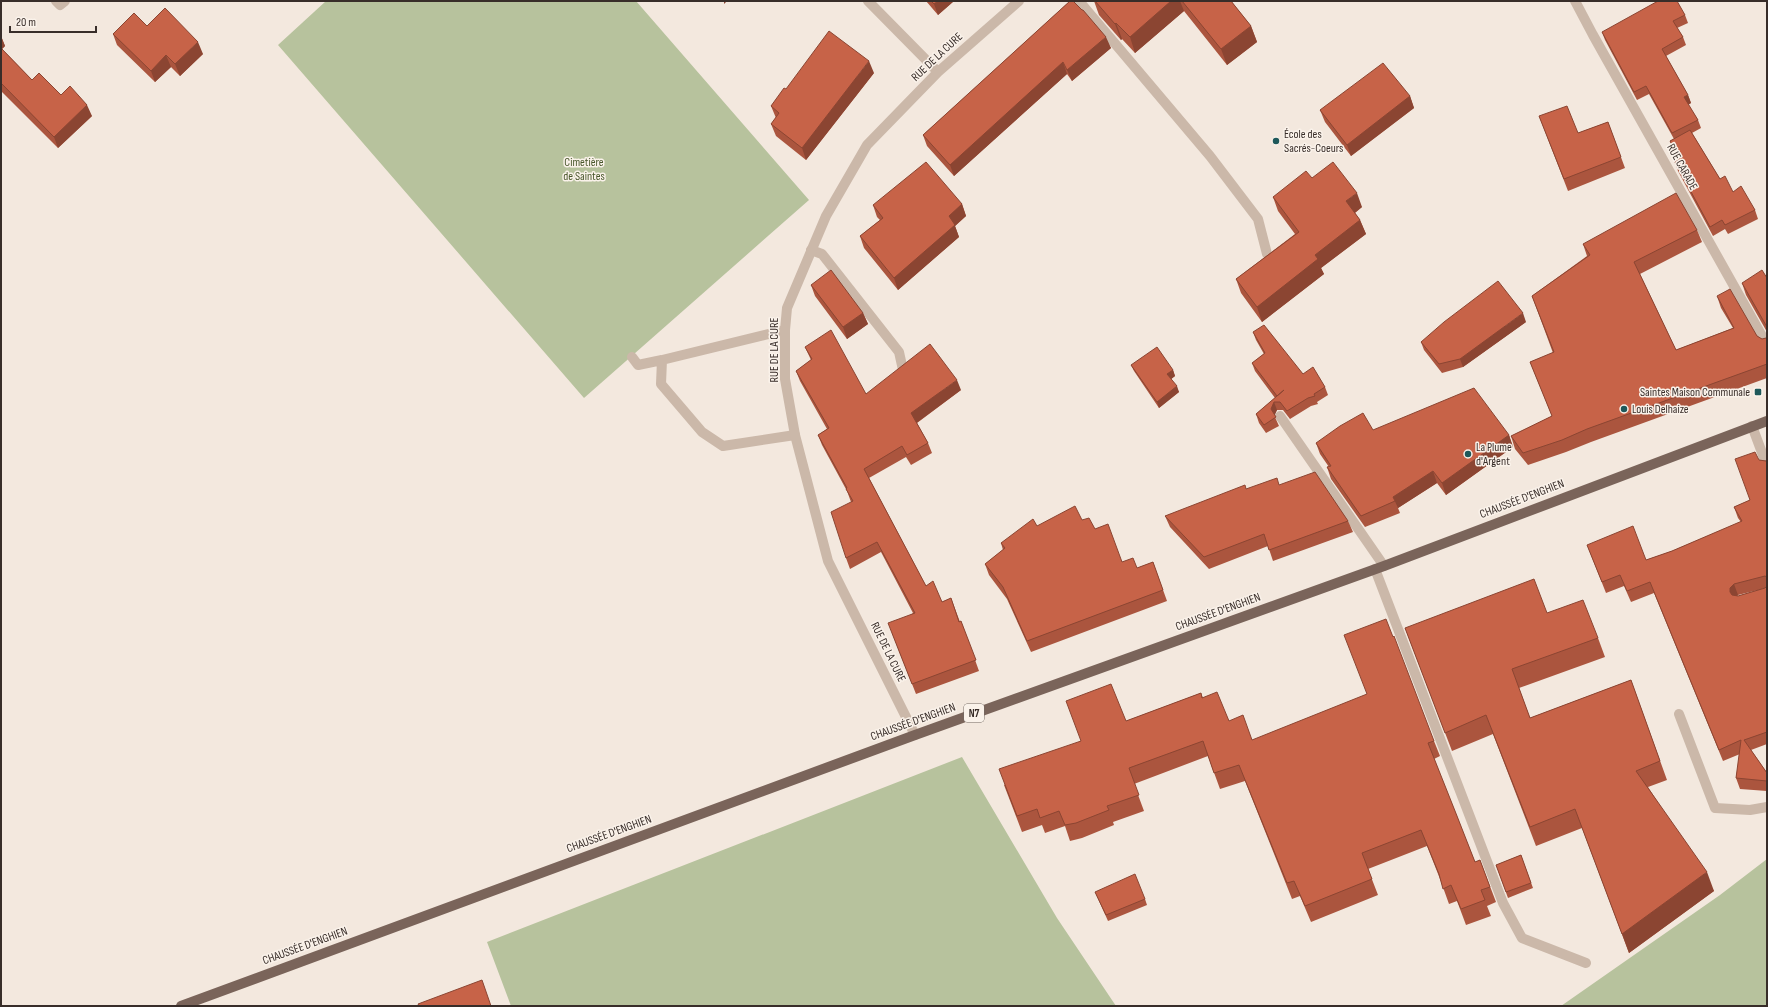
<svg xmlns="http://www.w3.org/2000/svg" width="1768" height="1007" font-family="'Sofia Sans Condensed',sans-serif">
<rect width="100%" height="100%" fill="#f3e8de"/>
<path fill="#b7c29d" d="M 326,1 L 636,1 L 809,200 L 584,398 L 278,45 Z
M 962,757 L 1057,918 L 1116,1006 L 511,1006 L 487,942 Z
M 1767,859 L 1767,1006 L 1561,1006 L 1720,895 Z"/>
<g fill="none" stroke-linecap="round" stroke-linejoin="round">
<path stroke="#cbb8a9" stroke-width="10" d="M 1079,1 L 1210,156 L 1258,219 L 1267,254
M 811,250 L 822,254 L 899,352 L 903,370
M 632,357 L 638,365 L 662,360 L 785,330
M 662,360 L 661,384 L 702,432 L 723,446 L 795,435
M 1280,416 L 1384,566
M 1752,426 L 1767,466
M 1375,569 L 1503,903 L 1522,938 L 1586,963
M 1679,714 L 1715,808 L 1750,810 L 1767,807"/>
<path stroke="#cbb8a9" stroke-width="10" d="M 56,1 L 60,5 L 65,1
M 868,1 L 938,72
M 1575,1 L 1593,35 L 1767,345
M 915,735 L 828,561 L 795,435 L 785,379 L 785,330 L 787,308 L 826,216 L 867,145 L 938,72 L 1019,1"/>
<path stroke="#7a645a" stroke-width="10" d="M 181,1006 L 915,735 L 1384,566 L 1767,421"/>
</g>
<path fill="#ab553e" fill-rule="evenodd" d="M 926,1 L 954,1 L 938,15 Z
M 1070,1 L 1111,48 L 1072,81 L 1067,74 L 954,176 L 927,146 L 923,135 Z
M 1094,1 L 1231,1 L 1251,26 L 1257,42 L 1227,65 L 1184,11 L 1135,53 L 1122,39 L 1121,40 L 1099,15 Z
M 1685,15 L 1688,23 L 1677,28 L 1683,37 L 1686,45 L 1666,56 L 1688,95 L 1691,103 L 1688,105 L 1698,120 L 1701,128 L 1692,133 L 1720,179 L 1733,192 L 1755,210 L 1758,219 L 1728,234 L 1725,229 L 1713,236 L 1678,171 L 1675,162 L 1679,160 L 1673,150 L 1670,141 L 1674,139 L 1649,94 L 1637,100 L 1605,40 L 1602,32 Z
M 147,26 L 203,54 L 180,76 L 171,67 L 155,82 L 117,45 L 113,34 Z
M 1,36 L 5,46 L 2,49 L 32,80 L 61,95 L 92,116 L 58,148 L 1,91 Z
M 874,73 L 806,160 L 776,136 L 771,124 L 776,118 L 771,106 L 786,89 Z
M 1410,96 L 1414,108 L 1351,156 L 1325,122 L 1320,110 Z
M 1539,116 L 1578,133 L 1608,122 L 1625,168 L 1568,191 Z
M 1312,178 L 1362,207 L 1355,213 L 1360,220 L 1366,234 L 1321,268 L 1324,274 L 1262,322 L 1241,293 L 1236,279 L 1295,234 L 1278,211 L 1273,197 Z
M 962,204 L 966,216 L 955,226 L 959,237 L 898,290 L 864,248 L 860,236 L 880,220 L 877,217 L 873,205 Z
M 1697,230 L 1702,242 L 1640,274 L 1676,350 L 1733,328 L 1721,308 L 1717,296 L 1757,336 L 1762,339 L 1766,338 L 1767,337 L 1767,378 L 1591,442 L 1566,452 L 1528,465 L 1515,449 L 1511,436 L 1552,416 L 1530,362 L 1553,353 L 1532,296 L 1587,256 L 1583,244 Z
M 1767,278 L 1767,332 L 1746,295 L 1742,283 Z
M 811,285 L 863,313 L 868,324 L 847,339 L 815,296 Z
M 1526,322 L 1463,367 L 1442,373 L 1424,350 L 1421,342 Z
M 1253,332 L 1303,374 L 1325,387 L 1328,395 L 1317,402 L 1318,404 L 1311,406 L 1290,419 L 1283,410 L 1277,410 L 1274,415 L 1279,426 L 1266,433 L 1259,423 L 1256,414 L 1275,398 L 1255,371 L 1252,363 L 1264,354 L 1256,340 Z
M 805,347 L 866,394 L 961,390 L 917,423 L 928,443 L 932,453 L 911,465 L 906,457 L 869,478 L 926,586 L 942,602 L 951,598 L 960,622 L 961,621 L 979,671 L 916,694 L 892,633 L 913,613 L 881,552 L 850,569 L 846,558 L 851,502 L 847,491 L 822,445 L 818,435 L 827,429 L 800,381 L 796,371 L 811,360 Z
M 1131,365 L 1173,370 L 1175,376 L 1171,379 L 1179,392 L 1159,408 L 1134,371 Z
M 1373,430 L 1509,435 L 1513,447 L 1446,495 L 1437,483 L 1398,508 L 1400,513 L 1365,527 L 1331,479 L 1327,467 L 1329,467 L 1320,454 L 1316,443 Z
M 1767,459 L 1767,744 L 1751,750 L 1767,773 L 1767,791 L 1740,789 L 1736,778 L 1740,754 L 1723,761 L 1654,593 L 1631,602 L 1624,586 L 1606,593 L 1587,545 L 1646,560 L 1672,551 L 1741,522 L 1738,518 L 1734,507 L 1750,500 L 1759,460 L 1766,461 ZM 1765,588 L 1738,596 L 1737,596 L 1738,595 L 1766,588 Z
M 1279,485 L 1348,521 L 1353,532 L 1273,561 L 1268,546 L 1209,569 L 1170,527 L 1165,516 L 1246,489 Z
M 1082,520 L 1095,529 L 1122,562 L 1137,568 L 1153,562 L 1167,601 L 1031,652 L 1007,599 L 989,575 L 985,564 L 1003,550 L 1001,543 L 1037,526 Z
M 1547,613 L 1598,638 L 1605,657 L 1519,688 L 1530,718 L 1631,680 L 1667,780 L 1648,787 L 1714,891 L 1629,953 L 1582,828 L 1536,846 L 1493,734 L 1452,751 L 1405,628 Z
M 1201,693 L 1203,698 L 1229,721 L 1252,740 L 1434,741 L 1440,756 L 1434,759 L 1475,862 L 1480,860 L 1496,902 L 1487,906 L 1491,916 L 1466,925 L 1457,901 L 1449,904 L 1440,879 L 1427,846 L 1368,869 L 1378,895 L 1311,922 L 1300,896 L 1292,899 L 1245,781 L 1220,789 L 1208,756 L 1134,784 L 1144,811 L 1113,822 L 1114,825 L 1082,838 L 1070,841 L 1065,826 L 1045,833 L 1042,825 L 1022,832 L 1004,785 L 1081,741 L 1126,721 Z
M 1521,855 L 1533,888 L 1508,898 L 1496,865 Z
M 1095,892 L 1145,899 L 1147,905 L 1108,921 Z"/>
<path fill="#8b4532" d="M 724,1 L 727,1 L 724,4 Z
M 938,1 L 954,1 L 938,15 L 934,4 Z
M 1171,1 L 1180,1 L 1184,11 L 1135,53 L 1130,37 Z
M 1116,23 L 1122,39 L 1121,40 L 1115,24 Z
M 1251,26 L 1257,42 L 1227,65 L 1221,49 Z
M 1,36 L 5,46 L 1,50 Z
M 1106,37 L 1111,48 L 1072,81 L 1067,70 Z
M 198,42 L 203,54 L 180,76 L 175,64 Z
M 166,55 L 171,67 L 155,82 L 151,71 Z
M 869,61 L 874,73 L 806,160 L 802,148 Z
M 1063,62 L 1067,74 L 954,176 L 950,165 Z
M 1688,95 L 1691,103 L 1687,105 L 1684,97 Z
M 1410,96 L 1414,108 L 1351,156 L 1347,145 Z
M 87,105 L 92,116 L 58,148 L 54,137 Z
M 1357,193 L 1362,207 L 1352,215 L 1346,201 Z
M 962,204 L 966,216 L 955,226 L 959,237 L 898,290 L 894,278 L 949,216 Z
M 1360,220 L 1366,234 L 1321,268 L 1324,274 L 1262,322 L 1257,307 L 1315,255 Z
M 863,313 L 868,324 L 847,339 L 843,327 Z
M 1523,313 L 1526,322 L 1463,367 L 1460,359 Z
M 1173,370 L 1175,376 L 1170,380 L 1167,374 Z
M 957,380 L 961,390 L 915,424 L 911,413 Z
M 1177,386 L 1179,392 L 1159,408 L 1157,402 Z
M 1274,402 L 1277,410 L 1274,417 L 1271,409 Z
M 1509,435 L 1513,447 L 1446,495 L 1442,483 Z
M 1433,471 L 1437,483 L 1398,508 L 1393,497 Z
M 1734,584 L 1738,595 L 1734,599 L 1730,592 L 1730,588 Z
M 1707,872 L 1714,891 L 1629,953 L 1622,934 Z"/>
<path fill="#c76348" stroke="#8b4532" d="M 931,1 L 938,1 L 934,4 Z
M 1070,1 L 1073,1 L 1082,10 L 1083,10 L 1106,37 L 1067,70 L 1063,62 L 950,165 L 923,135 Z
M 1095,1 L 1171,1 L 1130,37 L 1116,23 L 1115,24 Z
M 1182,1 L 1231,1 L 1251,26 L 1221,49 Z
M 1658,1 L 1677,1 L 1685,15 L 1673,21 L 1683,37 L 1662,49 L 1688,95 L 1684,97 L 1698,120 L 1672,133 L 1646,86 L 1634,92 L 1602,32 Z
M 165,8 L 198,42 L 175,64 L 166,55 L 151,71 L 113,34 L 134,13 L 147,26 Z
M 829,31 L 869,61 L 802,148 L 771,124 L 779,113 L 771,106 L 784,88 L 786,89 Z
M 1,48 L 32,80 L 39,73 L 61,95 L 70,86 L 87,105 L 54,137 L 1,83 Z
M 1383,63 L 1410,96 L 1347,145 L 1320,110 Z
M 1567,106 L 1578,133 L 1608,122 L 1621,157 L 1564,179 L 1539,116 Z
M 1690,130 L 1720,179 L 1725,176 L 1733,192 L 1741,186 L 1755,210 L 1725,225 L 1722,220 L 1710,227 L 1675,162 L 1680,159 L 1670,141 Z
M 926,162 L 962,204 L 949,216 L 955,225 L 894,278 L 860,236 L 883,218 L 873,205 Z
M 1333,162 L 1357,193 L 1346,201 L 1360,220 L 1315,255 L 1318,259 L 1257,307 L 1236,279 L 1299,232 L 1273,197 L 1306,171 L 1312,178 Z
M 1676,193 L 1697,230 L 1634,262 L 1676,350 L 1734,328 L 1717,296 L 1730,289 L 1757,336 L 1762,339 L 1766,338 L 1767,337 L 1767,364 L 1587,429 L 1562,440 L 1523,453 L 1511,436 L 1552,416 L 1530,362 L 1554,352 L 1532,296 L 1590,255 L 1583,244 Z
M 831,270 L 863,313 L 843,327 L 811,285 Z
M 1762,270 L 1767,278 L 1767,327 L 1742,283 Z
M 1498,281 L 1523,313 L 1460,359 L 1439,364 L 1421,342 L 1444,322 Z
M 1264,325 L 1303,374 L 1313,367 L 1325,387 L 1314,394 L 1315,396 L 1308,398 L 1287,411 L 1280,402 L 1274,402 L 1271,409 L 1276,417 L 1264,425 L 1256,414 L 1284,390 L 1277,396 L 1252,363 L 1265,353 L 1253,332 Z
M 831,330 L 866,394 L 930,344 L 957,380 L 911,413 L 928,443 L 907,455 L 902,446 L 864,469 L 926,586 L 933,581 L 942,602 L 951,598 L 959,622 L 961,621 L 976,660 L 912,684 L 888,623 L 915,613 L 877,542 L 846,558 L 831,512 L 853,501 L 846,489 L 847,488 L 818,435 L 829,428 L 796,371 L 812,359 L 805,347 Z
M 1157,347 L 1173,370 L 1167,374 L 1177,386 L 1157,402 L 1131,365 Z
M 1474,388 L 1509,435 L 1442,483 L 1433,471 L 1393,497 L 1395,501 L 1361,516 L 1327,467 L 1331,466 L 1316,443 L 1340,426 L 1363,413 L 1373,430 Z
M 1755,452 L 1759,460 L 1766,461 L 1767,459 L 1767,577 L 1765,576 L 1734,584 L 1730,588 L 1730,592 L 1732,595 L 1738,596 L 1765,588 L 1767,586 L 1767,732 L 1744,740 L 1767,773 L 1767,781 L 1736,778 L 1741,740 L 1719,750 L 1650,582 L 1627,591 L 1620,575 L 1602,582 L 1587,545 L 1633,526 L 1646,560 L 1672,551 L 1742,521 L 1734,507 L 1750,500 L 1735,459 Z
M 1315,472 L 1348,521 L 1269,550 L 1264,534 L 1204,557 L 1165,516 L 1245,485 L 1246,489 L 1277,478 L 1279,485 Z
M 1075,506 L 1082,520 L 1089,518 L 1095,529 L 1108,524 L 1122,562 L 1133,558 L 1137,568 L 1153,562 L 1163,590 L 1027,641 L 1003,587 L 985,564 L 1005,548 L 1001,543 L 1033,519 L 1037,526 Z
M 1534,579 L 1547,613 L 1583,600 L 1598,638 L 1512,669 L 1530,718 L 1631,680 L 1660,761 L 1636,771 L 1707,872 L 1622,934 L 1575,809 L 1530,827 L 1486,715 L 1445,733 L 1405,628 Z
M 1386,619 L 1393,637 L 1394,636 L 1434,741 L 1428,743 L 1457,816 L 1475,862 L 1480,860 L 1490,887 L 1481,890 L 1485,900 L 1461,909 L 1451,885 L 1443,889 L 1439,874 L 1421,830 L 1362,853 L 1372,879 L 1305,906 L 1294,881 L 1287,883 L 1239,765 L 1214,773 L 1203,741 L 1129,768 L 1139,795 L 1107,806 L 1109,810 L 1076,823 L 1065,825 L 1059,811 L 1040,818 L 1037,809 L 1017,816 L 999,769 L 1081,741 L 1066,701 L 1111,684 L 1126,721 L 1201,693 L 1202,698 L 1217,692 L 1229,721 L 1243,715 L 1252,740 L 1367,694 L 1344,635 Z
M 1521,855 L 1531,883 L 1506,892 L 1496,865 Z
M 1135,874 L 1145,899 L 1106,915 L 1095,892 Z
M 482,980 L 491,1006 L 419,1006 L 418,1004 Z"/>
<g fill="#1e585a" stroke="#faf2ea" stroke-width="1.5">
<circle cx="1276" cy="141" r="4"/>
<rect x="1754" y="388" width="8" height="8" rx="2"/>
<circle cx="1624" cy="409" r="4"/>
<circle cx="1468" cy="454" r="4"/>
</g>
<g text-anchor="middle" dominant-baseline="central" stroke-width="3" stroke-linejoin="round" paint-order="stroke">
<rect fill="#faf2ea" stroke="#726863" stroke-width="1" x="964" y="704" width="20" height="18" rx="3"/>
<g font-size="11" font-weight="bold" fill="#382d29">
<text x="974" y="713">N7</text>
</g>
<g font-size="12" fill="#382d29" stroke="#faf2ea">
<text transform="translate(937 57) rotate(-43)">RUE DE LA CURE</text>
<text transform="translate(1682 167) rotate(61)">RUE CARADE</text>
<text transform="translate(774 350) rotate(-90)">RUE DE LA CURE</text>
<text transform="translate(1522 499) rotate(-21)">CHAUSSÉE D'ENGHIEN</text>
<text transform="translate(1218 612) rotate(-20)">CHAUSSÉE D'ENGHIEN</text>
<text transform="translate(888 652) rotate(64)">RUE DE LA CURE</text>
<text transform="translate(913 722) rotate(-20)">CHAUSSÉE D'ENGHIEN</text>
<text transform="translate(609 834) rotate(-20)">CHAUSSÉE D'ENGHIEN</text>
<text transform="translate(305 946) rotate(-20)">CHAUSSÉE D'ENGHIEN</text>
</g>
<g font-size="12" fill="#382d29" stroke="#faf2ea" text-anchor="start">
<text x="1284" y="134">École des<tspan x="1284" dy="14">Sacrés-Coeurs</tspan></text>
<text x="1750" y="392" text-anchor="end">Saintes Maison Communale</text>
<text x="1632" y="409">Louis Delhaize</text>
<text x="1476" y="447">La Plume<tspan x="1476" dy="14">d'Argent</tspan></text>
</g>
<g font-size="12" fill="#49572c" stroke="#faf2ea">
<text x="584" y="162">Cimetière<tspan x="584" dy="14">de Saintes</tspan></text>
</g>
</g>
<rect width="1768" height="1007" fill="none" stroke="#382d29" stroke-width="4"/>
<path d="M10 26v6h86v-6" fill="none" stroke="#382d29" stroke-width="2"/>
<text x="16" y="26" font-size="12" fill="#382d29" stroke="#faf2ea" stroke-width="3" paint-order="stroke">20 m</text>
</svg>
